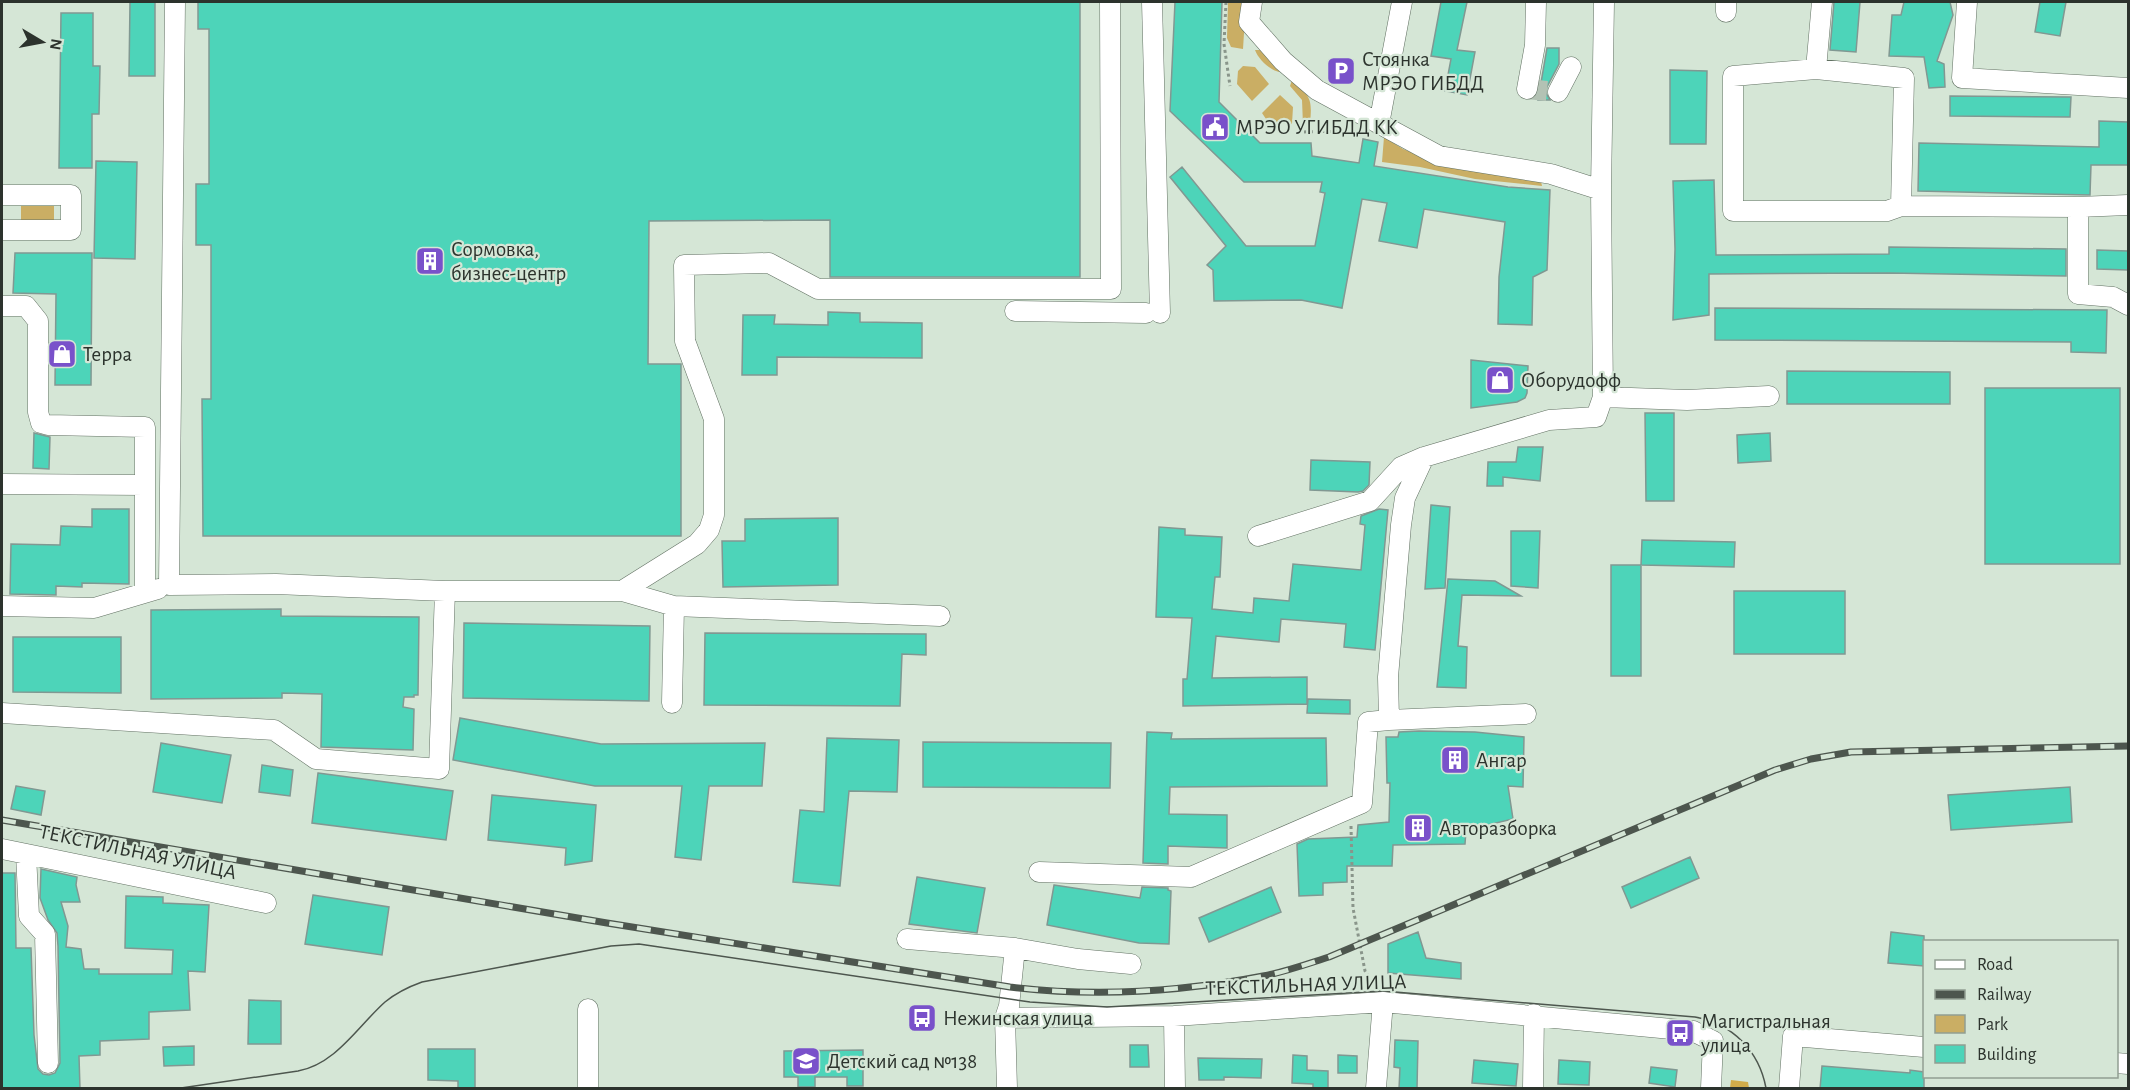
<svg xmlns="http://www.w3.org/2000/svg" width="2130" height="1090" font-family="'Alegreya Sans',sans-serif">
<rect width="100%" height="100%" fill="#d5e6d6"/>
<path fill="#caae64" d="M 1228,2 L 1246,2 L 1243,49 L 1231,47 L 1227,38 Z
M 1255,50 L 1262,50 L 1281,68 L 1279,72 C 1270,70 1258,59 1255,50 Z
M 1243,66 L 1255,67 L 1269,84 L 1252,101 L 1237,84 L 1238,71 Z
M 1292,80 C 1312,98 1312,99 1310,125 L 1303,125 L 1302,100 L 1290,86 Z
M 1280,95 L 1293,107 L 1292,124 L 1268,122 L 1262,113 Z
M 1384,137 L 1403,149 L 1437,162 L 1540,176 L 1542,186 L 1475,179 L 1420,167 L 1382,162 Z
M 21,206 L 54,206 L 54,220 L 21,220 Z"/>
<path fill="#d1ac4a" d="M 1731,1080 L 1748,1082 L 1749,1088 L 1730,1088 Z"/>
<path fill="#4dd4b9" stroke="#819892" stroke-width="1.5" d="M 130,2 L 155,2 L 155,76 L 129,76 Z
M 198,2 L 1080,2 L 1080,277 L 830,277 L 830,220 L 649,221 L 648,364 L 681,364 L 681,536 L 203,536 L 202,399 L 211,399 L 211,245 L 196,245 L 196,184 L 209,184 L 209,29 L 198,29 Z
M 1175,2 L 1222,2 L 1219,102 L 1260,143 L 1311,143 L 1312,156 L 1359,163 L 1363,139 L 1378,142 L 1374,166 L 1508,187 L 1550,190 L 1547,270 L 1533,277 L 1532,325 L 1498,324 L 1499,277 L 1505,222 L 1424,209 L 1417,248 L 1379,241 L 1387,203 L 1362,199 L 1342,308 L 1301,300 L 1214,301 L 1213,270 L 1207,265 L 1226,246 L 1170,177 L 1182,167 L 1246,246 L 1315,246 L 1325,193 L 1320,192 L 1322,182 L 1244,182 L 1170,111 Z
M 1441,2 L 1467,2 L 1457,50 L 1475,52 L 1467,95 L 1445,91 L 1451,59 L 1431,56 Z
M 1834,2 L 1860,2 L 1856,52 L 1830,50 Z
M 1904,2 L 1950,2 L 1953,15 L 1937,61 L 1944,64 L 1945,87 L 1929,88 L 1924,57 L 1889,56 L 1892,15 L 1901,15 Z
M 2040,2 L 2066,2 L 2060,36 L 2035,32 Z
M 61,13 L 93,13 L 93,66 L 100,66 L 99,114 L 92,114 L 92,168 L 59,168 Z
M 1547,48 L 1559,48 L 1559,64 L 1547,87 L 1546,93 L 1550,100 L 1538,100 Z
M 1670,70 L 1707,71 L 1706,144 L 1670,144 Z
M 1950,96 L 2071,97 L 2070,117 L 1950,116 Z
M 2099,121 L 2128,122 L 2128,165 L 2091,165 L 2090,195 L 1918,191 L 1919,143 L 2099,147 Z
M 96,161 L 137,162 L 135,259 L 94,258 Z
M 1714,180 L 1716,255 L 1889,254 L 1889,247 L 2066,249 L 2066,276 L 1889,273 L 1709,274 L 1709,315 L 1673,320 L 1675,249 L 1673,181 Z
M 2097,250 L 2128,251 L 2128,270 L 2097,269 Z
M 15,253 L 92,253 L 91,385 L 55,385 L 56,294 L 13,293 Z
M 1715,308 L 2107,310 L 2106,353 L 2071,352 L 2071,342 L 1715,340 Z
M 828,312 L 860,313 L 860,322 L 922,323 L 922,358 L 777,357 L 777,375 L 742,375 L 743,315 L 775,315 L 774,324 L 828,325 Z
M 1471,360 L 1528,366 L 1527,393 L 1525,398 L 1517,402 L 1471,408 Z
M 1787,371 L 1950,372 L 1950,404 L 1787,404 Z
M 1985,388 L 2120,388 L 2120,564 L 1985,564 Z
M 1645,413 L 1674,413 L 1674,501 L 1646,501 Z
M 34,433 L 50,437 L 49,469 L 33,468 Z
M 1770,433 L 1771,461 L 1738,463 L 1737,435 Z
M 1518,447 L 1543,447 L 1540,481 L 1503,477 L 1503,486 L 1487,486 L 1488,462 L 1516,462 Z
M 1311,460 L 1370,462 L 1369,485 L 1363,491 L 1358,492 L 1310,490 Z
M 1431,505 L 1450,507 L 1445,588 L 1425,589 Z
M 92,509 L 129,509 L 129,584 L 82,583 L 82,587 L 56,586 L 56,595 L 10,594 L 11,544 L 60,545 L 61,526 L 92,527 Z
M 1379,509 L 1388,510 L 1375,650 L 1344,647 L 1346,624 L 1281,619 L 1279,642 L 1216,636 L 1212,678 L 1307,677 L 1307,704 L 1183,706 L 1183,679 L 1187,679 L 1192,618 L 1156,617 L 1159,527 L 1185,529 L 1185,535 L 1222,537 L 1220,577 L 1215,577 L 1212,609 L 1253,613 L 1254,598 L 1289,601 L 1293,564 L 1361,570 L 1365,525 L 1360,524 L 1361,516 Z
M 838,518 L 838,585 L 723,587 L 722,541 L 745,541 L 745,519 Z
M 1511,531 L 1540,531 L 1538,588 L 1511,586 Z
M 1642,540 L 1735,542 L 1734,567 L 1641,565 Z
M 1611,565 L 1641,565 L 1641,676 L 1611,676 Z
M 1448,579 L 1495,581 L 1521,596 L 1462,595 L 1458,646 L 1467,647 L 1466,688 L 1437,687 Z
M 1734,591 L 1845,591 L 1845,654 L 1734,654 Z
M 281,609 L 281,616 L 419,617 L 418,695 L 414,695 L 414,697 L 404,697 L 403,707 L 414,709 L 413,750 L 321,747 L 322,694 L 282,693 L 282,698 L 151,699 L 151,610 Z
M 464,623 L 650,626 L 649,701 L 463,698 Z
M 705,633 L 926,634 L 926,655 L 902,654 L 900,706 L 704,705 Z
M 13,637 L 121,637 L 121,693 L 13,692 Z
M 1308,699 L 1350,700 L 1350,714 L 1307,713 Z
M 460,718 L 601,744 L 765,743 L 762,786 L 709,786 L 701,860 L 675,857 L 682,786 L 595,786 L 453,760 Z
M 1419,731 L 1475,732 L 1524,737 L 1523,787 L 1508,786 L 1513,819 L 1466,830 L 1465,844 L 1393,845 L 1392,866 L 1347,866 L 1347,882 L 1323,883 L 1323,895 L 1299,896 L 1297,844 L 1308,839 L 1357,837 L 1358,825 L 1389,822 L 1390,783 L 1387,783 L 1386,737 L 1398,737 L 1399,732 Z
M 1147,732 L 1172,733 L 1171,739 L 1326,738 L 1327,786 L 1170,787 L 1169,814 L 1227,815 L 1227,848 L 1168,846 L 1168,864 L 1143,863 Z
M 827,738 L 899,740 L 897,792 L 849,791 L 840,886 L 793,882 L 800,810 L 824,812 Z
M 923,742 L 1111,743 L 1110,788 L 923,787 Z
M 161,743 L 231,755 L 222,803 L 153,792 Z
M 262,765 L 293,770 L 290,796 L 259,792 Z
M 318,773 L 453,791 L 446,840 L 312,823 Z
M 16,786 L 45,791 L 41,815 L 11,809 Z
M 2070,787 L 2072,822 L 1951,830 L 1948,795 Z
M 492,795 L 596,805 L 592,861 L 565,865 L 566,848 L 488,840 Z
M 1690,857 L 1699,878 L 1631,908 L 1622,887 Z
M 41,869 L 77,877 L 76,885 L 80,902 L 61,902 L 68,926 L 66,947 L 81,949 L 84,969 L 99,969 L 99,974 L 172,974 L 173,950 L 125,948 L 126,896 L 163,897 L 163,903 L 209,905 L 205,972 L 188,971 L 190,1010 L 149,1012 L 149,1039 L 100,1041 L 100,1055 L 79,1056 L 80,1089 L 2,1089 L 2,873 L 15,873 L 16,948 L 31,948 L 34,1035 L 38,1069 L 43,1074 L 49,1075 L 55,1073 L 60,1063 L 58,946 L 57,933 L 48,920 L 40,898 Z
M 917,877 L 985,888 L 977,933 L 909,924 Z
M 1054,885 L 1140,898 L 1142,887 L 1168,888 L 1168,890 L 1171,891 L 1169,944 L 1139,943 L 1047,925 Z
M 1271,887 L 1281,912 L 1209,942 L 1199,918 Z
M 313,895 L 389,907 L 382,955 L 305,944 Z
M 1418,932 L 1426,958 L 1461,963 L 1461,979 L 1388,973 L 1388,944 Z
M 1891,932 L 1924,936 L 1924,966 L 1888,963 Z
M 249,1000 L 281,1001 L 281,1044 L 248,1044 Z
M 1395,1040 L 1418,1041 L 1417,1089 L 1399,1089 L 1400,1068 L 1394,1067 Z
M 1130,1045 L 1148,1045 L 1149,1067 L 1130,1067 Z
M 194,1046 L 194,1065 L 164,1066 L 163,1047 Z
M 428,1049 L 475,1049 L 475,1089 L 458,1089 L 458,1081 L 428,1080 Z
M 863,1050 L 863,1086 L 847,1086 L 847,1077 L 815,1077 L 815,1087 L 798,1087 L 798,1077 L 784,1077 L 784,1051 Z
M 1293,1055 L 1307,1056 L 1307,1070 L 1328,1071 L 1328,1089 L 1313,1089 L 1313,1084 L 1292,1083 Z
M 1338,1055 L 1357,1056 L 1357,1073 L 1338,1073 Z
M 1198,1058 L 1262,1059 L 1261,1078 L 1224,1077 L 1224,1080 L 1199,1080 Z
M 1474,1060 L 1518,1064 L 1516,1086 L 1472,1083 Z
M 1559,1060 L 1590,1062 L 1589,1085 L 1558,1084 Z
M 1822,1066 L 1910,1073 L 1910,1070 L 1924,1072 L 1924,1089 L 1820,1089 Z
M 1651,1067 L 1677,1070 L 1675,1087 L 1649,1083 Z"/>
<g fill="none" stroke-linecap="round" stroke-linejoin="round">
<path stroke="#b3c2b4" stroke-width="20" stroke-dasharray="20 10" stroke-linecap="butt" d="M 1527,89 L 1558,92"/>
<g stroke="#627163" stroke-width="21">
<path id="minor" d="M 175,2 L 169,585 L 276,584 L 445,591 L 622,591 L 697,544 L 709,530 L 714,515 L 714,419 L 685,341 L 684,265 L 769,263 L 818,289 L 1111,289 L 1110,2
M 1152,2 L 1160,313
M 1252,2 L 1249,22 L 1283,61 L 1317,90 L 1439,156 L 1551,174 L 1601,190
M 1822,2 L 1816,69 L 1904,78 L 1901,206 L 2078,207 L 2128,205
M 1967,2 L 1962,78 L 2128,88
M 1726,12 L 1726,2
M 1816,69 L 1733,76 L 1733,211 L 1887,211 L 1901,206
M 1527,89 L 1535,45 L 1536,2
M 1558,92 L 1571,67
M 1379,124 L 1402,2
M 2,195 L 71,195 L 71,230 L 2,230
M 2078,207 L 2078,294 L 2113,297 L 2128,305
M 2,306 L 26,306 L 38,321 L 38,412 L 41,423 L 48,425 L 145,427 L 145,485
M 1015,311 L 1146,313
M 1603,397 L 1687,400 L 1769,396
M 2,484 L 145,485 L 145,592
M 1258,536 L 1370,501 L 1401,467 L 1424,457 L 1549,420 L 1596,417 L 1603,397 L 1601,190 L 1604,2
M 622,591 L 674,606 L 940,616
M 2,606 L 94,608 L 158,589
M 672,703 L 674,606
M 2,713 L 274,730 L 316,759 L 439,769 L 445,591
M 1389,720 L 1526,714
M 2,849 L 266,903
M 26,854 L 29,916 L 45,934 L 48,1063
M 1039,872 L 1191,877 L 1362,803 L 1368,722 L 1389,720 L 1388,677 L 1401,525 L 1405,498 L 1424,457
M 907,939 L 1015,948 L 1078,959 L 1131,964
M 588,1009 L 588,1088
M 1174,1016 L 1175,1088
M 1005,1018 L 1174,1016 L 1383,1002 L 1693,1031 L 1713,1041 L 1711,1088
M 2116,1063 L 2128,1064
M 1007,1088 L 1005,1018 L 1009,1006 L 1015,948
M 1376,1088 L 1383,1002
M 1533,1088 L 1534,1014
M 1789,1088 L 1793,1036 L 1924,1047"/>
</g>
<path stroke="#89958a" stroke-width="3" stroke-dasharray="3 3" stroke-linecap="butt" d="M 1226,2 L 1224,44 L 1230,86
M 1298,132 L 1353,131
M 1351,826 L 1353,908 L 1365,971 L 1374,985"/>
<use href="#minor" stroke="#fff" stroke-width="20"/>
<path stroke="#4d564e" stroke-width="1.5" d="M 181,1088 L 298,1071 C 336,1064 358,1026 385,1002 C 396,993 408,987 422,982 L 611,946 L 639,944 L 1030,1002 L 1107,1007 L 1383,991 L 1695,1017 C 1733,1024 1759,1051 1766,1088"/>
<g stroke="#4d564e" stroke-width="7">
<path id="rail" d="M 2,820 L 607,923 L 1010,987 C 1094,997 1180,992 1263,976 C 1285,972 1307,964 1329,957 L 1775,770 L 1811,759 L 1851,752 L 2128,746"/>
</g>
<use href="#rail" stroke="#d5e6d6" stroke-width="4.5" stroke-dasharray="14" stroke-linecap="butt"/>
</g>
<defs>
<g id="parking-square" transform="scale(1.5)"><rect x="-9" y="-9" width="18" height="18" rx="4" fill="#7951ca" stroke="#d5e6d6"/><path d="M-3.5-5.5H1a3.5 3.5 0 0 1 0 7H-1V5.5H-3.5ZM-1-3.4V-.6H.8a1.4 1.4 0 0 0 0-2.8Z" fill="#fff"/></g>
<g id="civic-square" transform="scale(1.5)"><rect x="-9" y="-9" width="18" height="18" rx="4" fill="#7951ca" stroke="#d5e6d6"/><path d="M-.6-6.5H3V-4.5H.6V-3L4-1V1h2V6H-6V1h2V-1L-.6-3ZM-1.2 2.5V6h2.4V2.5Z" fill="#fff"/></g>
<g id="building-square" transform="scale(1.5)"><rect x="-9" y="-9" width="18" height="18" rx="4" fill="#7951ca" stroke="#d5e6d6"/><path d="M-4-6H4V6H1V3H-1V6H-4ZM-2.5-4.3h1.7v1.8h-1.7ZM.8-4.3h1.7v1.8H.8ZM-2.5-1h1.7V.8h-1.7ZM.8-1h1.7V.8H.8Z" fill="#fff"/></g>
<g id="shop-square" transform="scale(1.5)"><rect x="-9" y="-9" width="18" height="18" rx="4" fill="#7951ca" stroke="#d5e6d6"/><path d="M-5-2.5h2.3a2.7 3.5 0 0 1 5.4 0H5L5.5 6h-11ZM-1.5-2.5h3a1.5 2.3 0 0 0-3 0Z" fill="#fff"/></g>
<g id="bus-square" transform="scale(1.5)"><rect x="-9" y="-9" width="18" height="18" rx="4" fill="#7951ca" stroke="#d5e6d6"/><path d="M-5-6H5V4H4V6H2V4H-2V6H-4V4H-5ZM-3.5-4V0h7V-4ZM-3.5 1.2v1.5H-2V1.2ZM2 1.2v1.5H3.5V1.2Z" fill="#fff"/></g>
<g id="school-square" transform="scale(1.5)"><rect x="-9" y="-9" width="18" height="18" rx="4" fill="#7951ca" stroke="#d5e6d6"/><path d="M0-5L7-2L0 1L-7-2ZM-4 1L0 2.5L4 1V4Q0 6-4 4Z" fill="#fff"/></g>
</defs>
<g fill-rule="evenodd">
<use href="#parking-square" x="1341" y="71"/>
<use href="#civic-square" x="1215" y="127"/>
<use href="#building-square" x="430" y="261"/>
<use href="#shop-square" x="62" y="354"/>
<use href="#shop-square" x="1500" y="380"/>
<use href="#building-square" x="1455" y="760"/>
<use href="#building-square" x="1418" y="828"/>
<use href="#bus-square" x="922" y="1018"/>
<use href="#bus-square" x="1680" y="1033"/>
<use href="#school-square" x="806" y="1061"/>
</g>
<g text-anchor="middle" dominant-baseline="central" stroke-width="4.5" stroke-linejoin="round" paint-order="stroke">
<g font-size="21" fill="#2c332d" stroke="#d5e6d6" text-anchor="start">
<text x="1362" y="59">Стоянка<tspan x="1362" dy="24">МРЭО ГИБДД</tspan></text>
<text x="1236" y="127">МРЭО УГИБДД КК</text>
<text x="451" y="249">Сормовка,<tspan x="451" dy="24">бизнес-центр</tspan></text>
<text x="83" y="354">Терра</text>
<text x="1521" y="380">Оборудофф</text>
<text x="1476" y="760">Ангар</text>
<text x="1439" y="828">Авторазборка</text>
<text x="943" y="1018">Нежинская улица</text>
<text x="1701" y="1021">Магистральная<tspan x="1701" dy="24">улица</tspan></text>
<text x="827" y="1061">Детский сад №138</text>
</g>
<g font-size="21" fill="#2c332d" stroke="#d5e6d6">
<text transform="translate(138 852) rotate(12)">ТЕКСТИЛЬНАЯ УЛИЦА</text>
<text transform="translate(1306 985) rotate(-2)">ТЕКСТИЛЬНАЯ УЛИЦА</text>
</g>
</g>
<rect width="2130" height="1090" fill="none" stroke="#2c332d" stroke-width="6"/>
<rect x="1923" y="940" width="195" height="138" fill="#d5e6d6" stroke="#919e92" stroke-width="1.5"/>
<rect x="1935" y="960" width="30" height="9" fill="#ffffff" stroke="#919e92" stroke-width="1.5"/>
<text x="1977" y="970" font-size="18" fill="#2c332d">Road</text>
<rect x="1935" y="990" width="30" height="9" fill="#4d564e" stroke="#919e92" stroke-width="1.5"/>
<text x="1977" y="1000" font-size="18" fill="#2c332d">Railway</text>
<rect x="1935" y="1015" width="30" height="18" fill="#caae64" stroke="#919e92" stroke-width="1.5"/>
<text x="1977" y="1030" font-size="18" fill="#2c332d">Park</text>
<rect x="1935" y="1045" width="30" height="18" fill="#4dd4b9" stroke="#919e92" stroke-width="1.5"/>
<text x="1977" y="1060" font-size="18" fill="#2c332d">Building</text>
<g transform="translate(42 42) rotate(100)" stroke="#d5e6d6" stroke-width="4.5" paint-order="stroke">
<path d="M0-4.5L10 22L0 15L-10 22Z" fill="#2c332d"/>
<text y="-9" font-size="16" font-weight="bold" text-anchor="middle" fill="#2c332d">N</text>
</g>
</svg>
